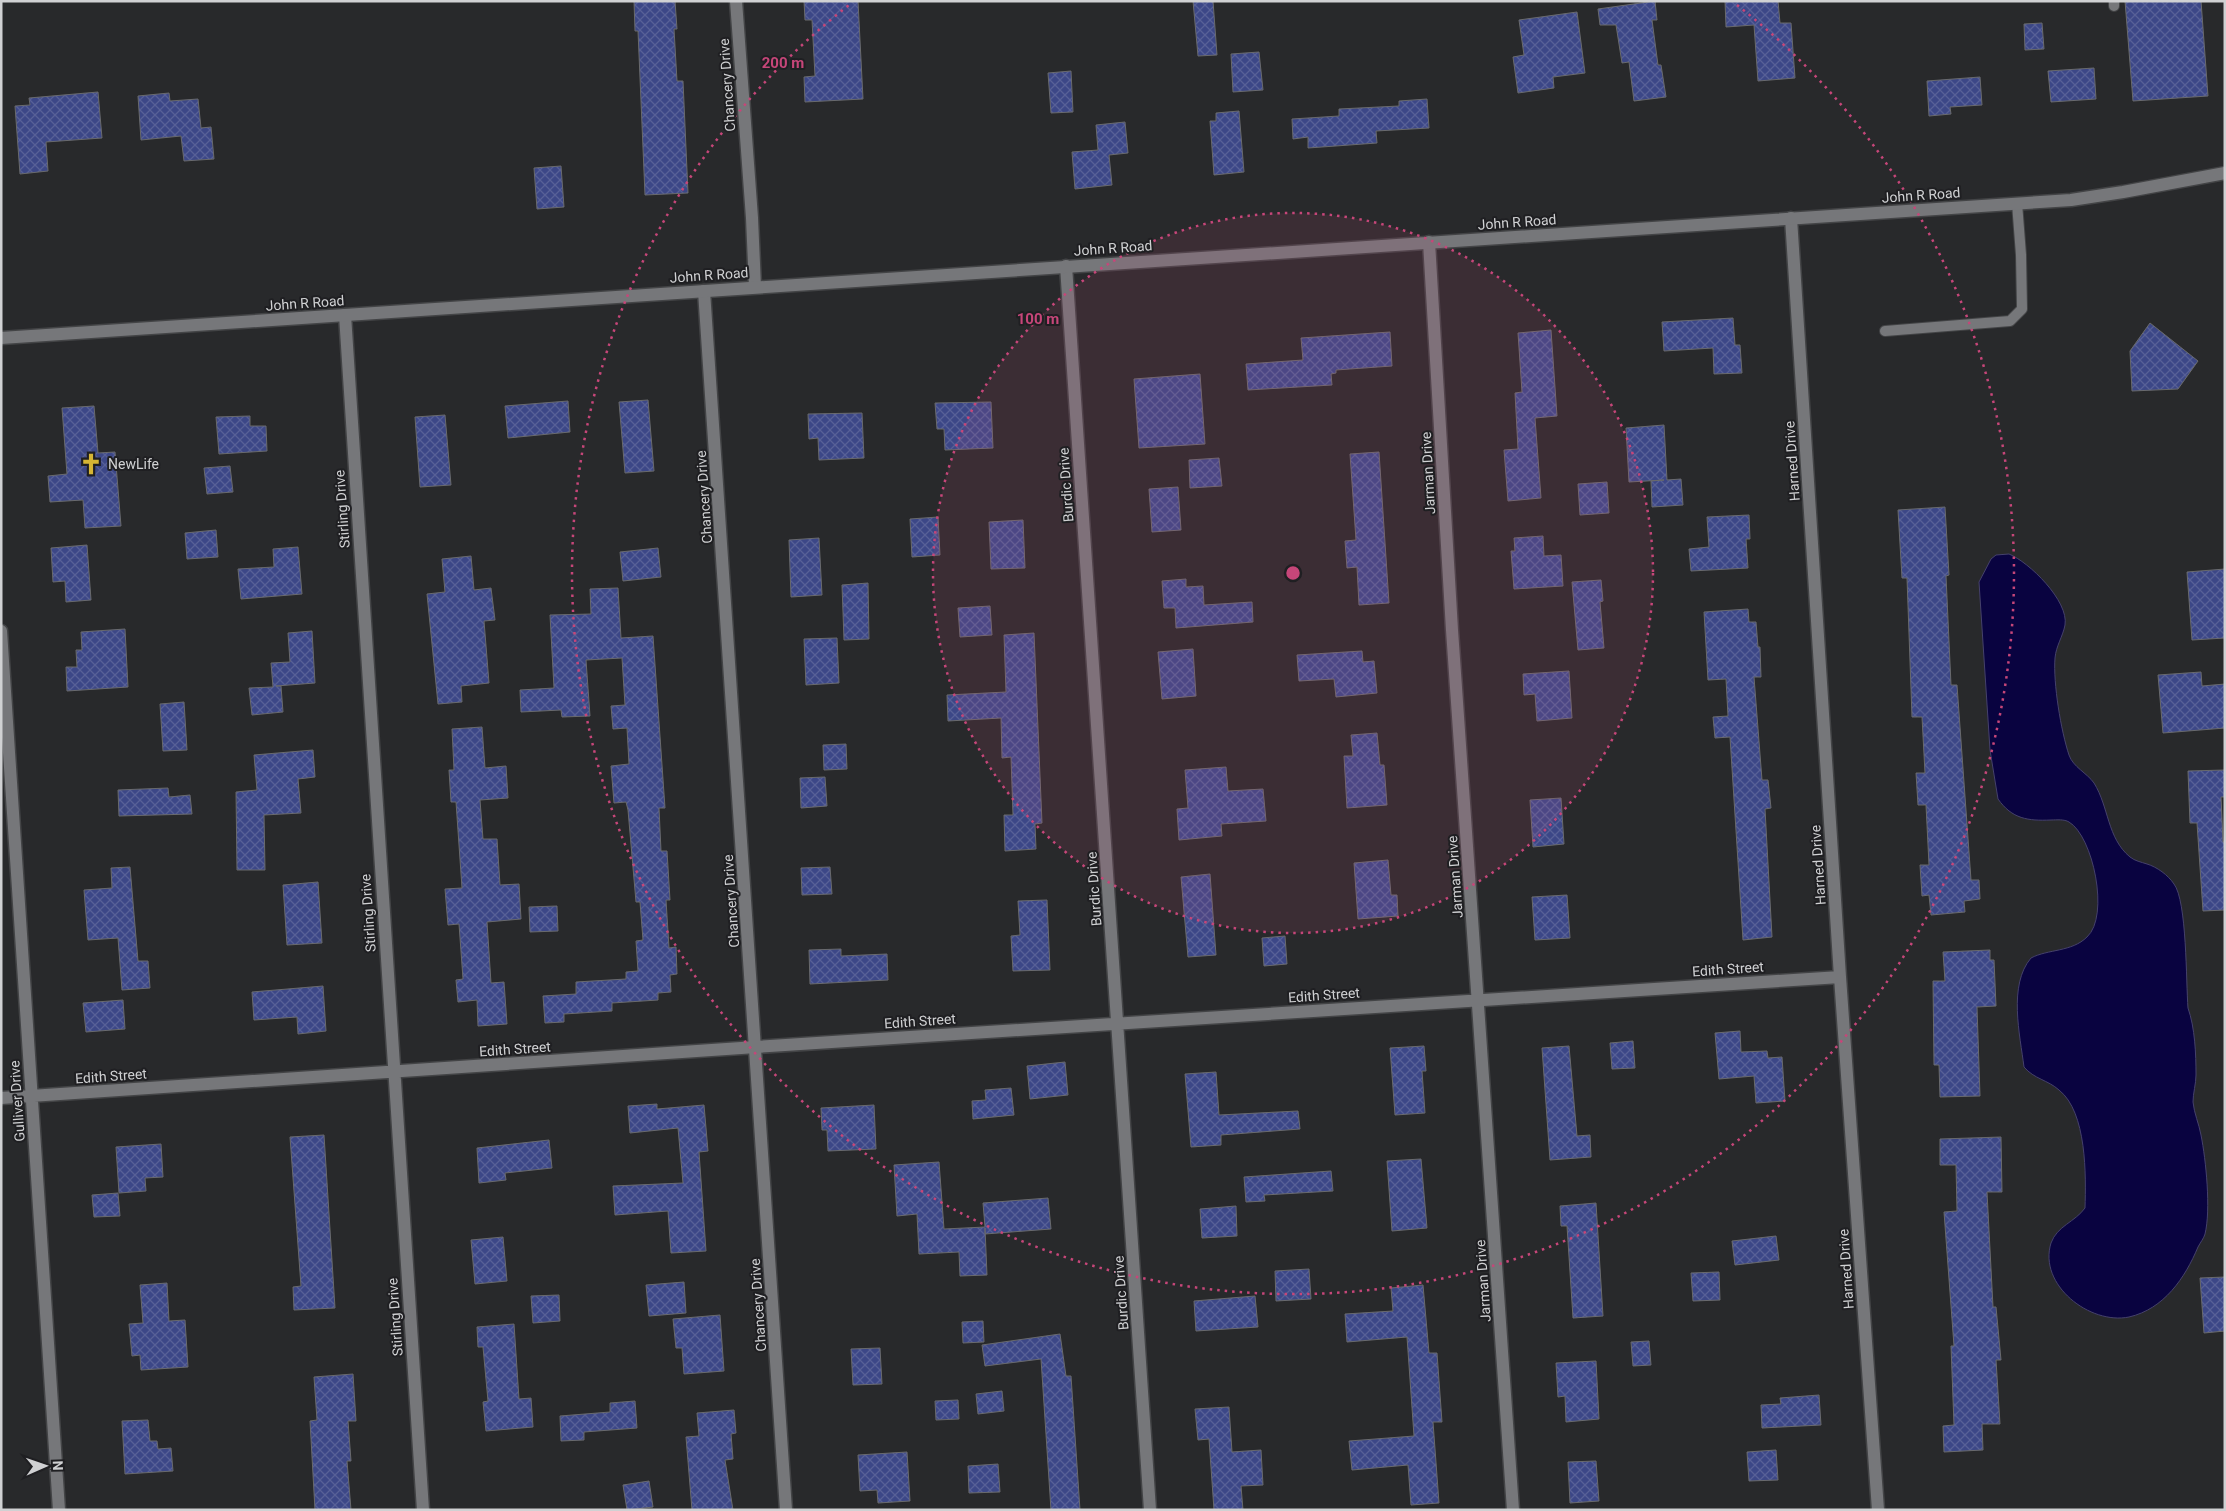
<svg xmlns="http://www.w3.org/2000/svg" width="2226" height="1511" font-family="Roboto,sans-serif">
<defs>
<pattern id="building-cross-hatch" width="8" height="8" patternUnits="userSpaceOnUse" patternTransform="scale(1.25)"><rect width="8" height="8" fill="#3c4787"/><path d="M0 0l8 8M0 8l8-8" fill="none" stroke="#576097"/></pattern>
</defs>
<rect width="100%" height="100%" fill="#28292b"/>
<path fill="#090340" stroke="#45416c" d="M 2009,554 C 2029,562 2069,601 2065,625 C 2063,636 2056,646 2055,658 C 2053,683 2061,731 2069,755 C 2073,767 2087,773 2094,783 C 2109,807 2107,838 2130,857 C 2135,861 2141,862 2147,864 C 2157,867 2168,875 2174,884 C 2187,901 2186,982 2188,1008 C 2195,1028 2196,1054 2196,1075 C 2196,1084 2193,1093 2193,1102 C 2194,1113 2199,1124 2201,1135 C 2206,1160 2211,1210 2205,1234 C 2204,1238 2200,1243 2198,1247 C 2185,1278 2164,1309 2129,1317 C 2090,1325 2038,1285 2051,1243 C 2057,1226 2075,1222 2085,1208 C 2086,1176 2087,1112 2059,1090 C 2048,1080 2034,1079 2024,1067 C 2020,1035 2008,985 2031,958 C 2048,949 2072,952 2087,937 C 2110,916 2093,836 2069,822 C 2064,819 2057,820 2051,820 C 2028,821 2012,819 1998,799 L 1990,750 L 1979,582 L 1991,559 L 1996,555 Z"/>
<path fill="url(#building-cross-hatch)" stroke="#696a6d" d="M 634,1 L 675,1 L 677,29 L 674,29 L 677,81 L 683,81 L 688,193 L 645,195 L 638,31 L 635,31 Z
M 804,1 L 858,1 L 863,99 L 805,102 L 804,77 L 815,76 L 812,20 L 805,20 Z
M 1193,1 L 1213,1 L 1217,55 L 1198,56 Z
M 1655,1 L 1657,20 L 1652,20 L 1658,65 L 1661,65 L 1666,97 L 1634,101 L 1629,62 L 1622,63 L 1616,25 L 1600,25 L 1598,9 Z
M 1725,1 L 1778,1 L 1780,23 L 1791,23 L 1795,78 L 1758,81 L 1754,25 L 1726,27 Z
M 2125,1 L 2201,1 L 2208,96 L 2133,101 Z
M 1577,12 L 1585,73 L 1553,77 L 1554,88 L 1518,93 L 1513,57 L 1524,55 L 1519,20 Z
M 2042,23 L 2044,49 L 2025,50 L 2024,24 Z
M 1259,52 L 1263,90 L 1233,92 L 1231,54 Z
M 2094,68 L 2096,99 L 2051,102 L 2048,71 Z
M 1071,71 L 1073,112 L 1051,113 L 1048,73 Z
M 1980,77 L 1982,105 L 1950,107 L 1951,114 L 1929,116 L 1927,81 Z
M 98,92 L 102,138 L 46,142 L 48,171 L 20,174 L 15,106 L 30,105 L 29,98 Z
M 169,93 L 170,101 L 198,99 L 201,128 L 211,127 L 214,159 L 184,161 L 181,136 L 141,140 L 138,96 Z
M 1427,99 L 1429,128 L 1376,131 L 1377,143 L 1308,148 L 1308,137 L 1293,139 L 1292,119 L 1339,116 L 1339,109 L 1399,106 L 1399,101 Z
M 1239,111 L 1244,172 L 1214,175 L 1210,121 L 1216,121 L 1216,113 Z
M 1125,122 L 1128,153 L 1109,155 L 1112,185 L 1075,189 L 1072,152 L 1098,150 L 1096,125 Z
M 561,166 L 564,207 L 537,209 L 534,168 Z
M 1733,318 L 1735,345 L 1740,345 L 1742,373 L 1714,374 L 1713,348 L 1664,351 L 1662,322 Z
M 2150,323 L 2198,361 L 2178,389 L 2132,391 L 2130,351 Z
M 1551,330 L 1557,416 L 1535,418 L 1541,498 L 1508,501 L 1504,450 L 1518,449 L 1515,393 L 1522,392 L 1518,333 Z
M 1390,332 L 1392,366 L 1336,370 L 1336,373 L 1331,374 L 1332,385 L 1248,390 L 1246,364 L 1303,360 L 1301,338 Z
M 1200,374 L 1205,444 L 1139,448 L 1134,379 Z
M 648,400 L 654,471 L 625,473 L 619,402 Z
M 568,401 L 570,432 L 508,438 L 505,406 Z
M 991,402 L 993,448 L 945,450 L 944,429 L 937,429 L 935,403 Z
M 94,406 L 98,453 L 115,452 L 121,526 L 85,528 L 83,500 L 50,502 L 48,476 L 67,474 L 62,408 Z
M 862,413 L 864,458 L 819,460 L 818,438 L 809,439 L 808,414 Z
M 445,415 L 451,485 L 420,487 L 415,417 Z
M 250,416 L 250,426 L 266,426 L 267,451 L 219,454 L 216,417 Z
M 1664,425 L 1667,480 L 1681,479 L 1683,505 L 1652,507 L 1651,481 L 1664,480 L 1629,482 L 1626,428 Z
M 1379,452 L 1389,603 L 1359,605 L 1357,567 L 1347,568 L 1345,541 L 1356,540 L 1350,454 Z
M 1219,458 L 1222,486 L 1190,488 L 1189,460 Z
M 230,466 L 233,492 L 207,494 L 204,468 Z
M 1607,482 L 1609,513 L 1580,515 L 1578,484 Z
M 1178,487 L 1181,530 L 1152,532 L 1149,489 Z
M 1945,507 L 1949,575 L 1946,576 L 1951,685 L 1957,685 L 1971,880 L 1979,880 L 1980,899 L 1964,901 L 1965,912 L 1931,915 L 1929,895 L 1922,896 L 1920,865 L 1929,865 L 1926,805 L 1918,805 L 1916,773 L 1925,773 L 1922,717 L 1912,717 L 1907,578 L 1902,578 L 1898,510 Z
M 1749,515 L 1750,539 L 1746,539 L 1748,568 L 1691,571 L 1689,549 L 1709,547 L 1707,517 Z
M 938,517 L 940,555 L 912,557 L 910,519 Z
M 1023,520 L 1025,568 L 991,569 L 989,522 Z
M 216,530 L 218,557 L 187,559 L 185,533 Z
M 1543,536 L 1544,556 L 1561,555 L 1563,586 L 1514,589 L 1511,551 L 1515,551 L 1514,538 Z
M 819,538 L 822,595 L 791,597 L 789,540 Z
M 87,545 L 91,600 L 66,602 L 65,581 L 53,582 L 51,548 Z
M 298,547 L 302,594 L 241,599 L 238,569 L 274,567 L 273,549 Z
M 658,548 L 661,577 L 623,581 L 620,552 Z
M 471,556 L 474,590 L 491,588 L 495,620 L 484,621 L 489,683 L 461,686 L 462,702 L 438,704 L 427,594 L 445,592 L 442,559 Z
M 2225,569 L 2225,638 L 2192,640 L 2187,572 Z
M 1186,579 L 1186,587 L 1203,586 L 1204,605 L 1252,602 L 1253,622 L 1176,628 L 1175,608 L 1164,608 L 1162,581 Z
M 1601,580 L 1603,601 L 1600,602 L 1604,648 L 1578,650 L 1572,582 Z
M 868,583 L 869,639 L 844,640 L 842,585 Z
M 618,588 L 621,638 L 653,636 L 665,808 L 659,808 L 661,851 L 667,851 L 670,900 L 666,900 L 669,948 L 676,947 L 677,974 L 670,975 L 671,992 L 658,993 L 658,1000 L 612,1003 L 612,1011 L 564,1014 L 564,1022 L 545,1023 L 543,996 L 576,994 L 576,982 L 626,979 L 626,972 L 638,971 L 636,941 L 643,940 L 640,902 L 636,902 L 628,810 L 626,802 L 614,803 L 611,766 L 629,764 L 627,728 L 613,729 L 611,706 L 625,705 L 622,658 L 586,660 L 590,716 L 562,717 L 561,710 L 521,712 L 520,690 L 554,688 L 550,615 L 591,614 L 590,589 Z
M 990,606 L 992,635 L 960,637 L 958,608 Z
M 1748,609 L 1749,622 L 1756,622 L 1758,647 L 1760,647 L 1761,677 L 1754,677 L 1762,780 L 1768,780 L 1771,808 L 1765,809 L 1772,937 L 1743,940 L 1730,737 L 1715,738 L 1713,717 L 1728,716 L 1726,679 L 1708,680 L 1704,612 Z
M 125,629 L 128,687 L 67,691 L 66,667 L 77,667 L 76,650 L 82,650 L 81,632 Z
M 312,631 L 315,683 L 276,686 L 281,686 L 283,712 L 252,715 L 249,688 L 273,687 L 271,663 L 290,662 L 288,633 Z
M 1034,633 L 1042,823 L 1035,824 L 1036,849 L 1005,851 L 1004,815 L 1013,815 L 1011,757 L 1002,758 L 1001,718 L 948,721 L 947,695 L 1006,692 L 1004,635 Z
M 837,638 L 839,683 L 806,685 L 804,639 Z
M 1193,649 L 1196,696 L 1162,699 L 1158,652 Z
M 1362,651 L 1363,662 L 1374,661 L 1377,693 L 1336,697 L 1334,679 L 1299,681 L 1297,655 Z
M 1569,671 L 1572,718 L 1537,721 L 1535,694 L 1524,695 L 1523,674 Z
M 2201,672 L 2202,686 L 2225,684 L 2225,728 L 2163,733 L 2158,675 Z
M 184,702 L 187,750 L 163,751 L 160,704 Z
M 482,727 L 485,768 L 506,766 L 508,798 L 480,800 L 483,839 L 497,839 L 500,885 L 519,884 L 521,919 L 487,922 L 491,983 L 504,982 L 507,1024 L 478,1026 L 477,1000 L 458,1002 L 456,980 L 463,979 L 459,924 L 448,925 L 445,889 L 462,888 L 456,802 L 451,802 L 449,770 L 454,770 L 452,729 Z
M 1377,733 L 1380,765 L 1384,765 L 1387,805 L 1347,808 L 1344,756 L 1353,756 L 1351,735 Z
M 846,744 L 847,769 L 824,770 L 823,745 Z
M 313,750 L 315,777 L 298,779 L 301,813 L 264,815 L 265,870 L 237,870 L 236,792 L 257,790 L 254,755 Z
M 1226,767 L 1228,791 L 1263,789 L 1266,821 L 1221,824 L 1222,836 L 1179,840 L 1177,809 L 1188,808 L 1185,770 Z
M 2225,770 L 2225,797 L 2221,797 L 2223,842 L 2225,842 L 2225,910 L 2203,911 L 2197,823 L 2190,823 L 2188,771 Z
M 825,777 L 827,806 L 801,808 L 800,778 Z
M 168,788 L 169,797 L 190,795 L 192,814 L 119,816 L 118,790 Z
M 1561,798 L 1564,844 L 1533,847 L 1530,800 Z
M 1388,860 L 1391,895 L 1397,895 L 1398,916 L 1358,919 L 1354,863 Z
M 130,867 L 138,961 L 148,961 L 150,988 L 122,990 L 118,938 L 88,940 L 84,890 L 112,888 L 111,868 Z
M 830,867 L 832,894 L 802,895 L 801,868 Z
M 1210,874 L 1216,955 L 1188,957 L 1181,877 Z
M 318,882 L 322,943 L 287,945 L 283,885 Z
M 1567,895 L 1570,938 L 1535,940 L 1532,897 Z
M 1047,900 L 1050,970 L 1013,971 L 1011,936 L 1020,935 L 1018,901 Z
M 557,906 L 558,931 L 530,932 L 529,907 Z
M 1285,936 L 1287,964 L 1264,966 L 1262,938 Z
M 841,949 L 841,956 L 887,954 L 888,980 L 810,984 L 809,950 Z
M 1990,950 L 1990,960 L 1994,960 L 1996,1006 L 1977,1007 L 1980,1096 L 1940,1097 L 1939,1065 L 1934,1065 L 1933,981 L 1945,981 L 1943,952 Z
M 323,986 L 326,1031 L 298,1034 L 297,1017 L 254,1020 L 252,992 Z
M 123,1000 L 125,1029 L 86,1032 L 83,1003 Z
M 1740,1031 L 1741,1052 L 1767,1051 L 1768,1058 L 1782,1057 L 1785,1101 L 1756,1103 L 1754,1076 L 1719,1079 L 1715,1033 Z
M 1633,1041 L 1635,1068 L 1612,1069 L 1610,1043 Z
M 1424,1046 L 1426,1071 L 1422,1071 L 1425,1113 L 1395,1115 L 1390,1048 Z
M 1569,1046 L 1577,1136 L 1590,1135 L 1591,1157 L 1550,1160 L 1542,1048 Z
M 1065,1062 L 1068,1095 L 1030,1099 L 1027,1066 Z
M 1216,1072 L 1219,1115 L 1298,1111 L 1300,1129 L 1221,1135 L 1221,1145 L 1191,1147 L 1185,1074 Z
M 1011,1088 L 1014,1115 L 973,1119 L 972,1101 L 986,1100 L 985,1090 Z
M 657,1104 L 657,1109 L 704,1105 L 708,1151 L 699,1152 L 706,1251 L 671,1253 L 668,1211 L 615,1215 L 613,1186 L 683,1183 L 678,1128 L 630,1133 L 628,1106 Z
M 874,1105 L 876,1149 L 828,1151 L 827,1130 L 822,1130 L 821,1108 Z
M 324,1135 L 335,1308 L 294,1310 L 293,1287 L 301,1286 L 290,1137 Z
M 2001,1137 L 2002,1192 L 1987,1192 L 1993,1307 L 1996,1307 L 2001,1360 L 1996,1360 L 2000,1424 L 1982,1424 L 1983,1450 L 1944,1452 L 1943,1426 L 1954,1425 L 1951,1346 L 1954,1346 L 1944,1212 L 1957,1211 L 1956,1165 L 1940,1165 L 1940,1139 Z
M 549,1140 L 552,1168 L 505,1173 L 506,1180 L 479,1183 L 477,1148 Z
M 161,1144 L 163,1177 L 145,1178 L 146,1191 L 119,1193 L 116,1147 Z
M 1421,1159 L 1427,1228 L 1392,1231 L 1387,1161 Z
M 939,1162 L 944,1229 L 985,1227 L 983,1203 L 1048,1198 L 1051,1229 L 985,1234 L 985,1228 L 987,1275 L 960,1276 L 959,1252 L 919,1254 L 917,1214 L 897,1216 L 894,1165 Z
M 1331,1171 L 1333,1191 L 1264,1195 L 1265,1201 L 1246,1202 L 1244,1177 Z
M 118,1193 L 120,1216 L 94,1217 L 92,1195 Z
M 1596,1203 L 1603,1316 L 1573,1318 L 1567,1226 L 1561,1226 L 1560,1206 Z
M 1236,1206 L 1237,1236 L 1202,1238 L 1200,1209 Z
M 1776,1236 L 1779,1260 L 1735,1265 L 1732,1241 Z
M 503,1237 L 507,1281 L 475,1284 L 471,1240 Z
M 1309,1269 L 1311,1299 L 1276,1301 L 1275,1271 Z
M 1719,1272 L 1720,1300 L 1693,1301 L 1691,1273 Z
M 2225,1277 L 2225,1331 L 2204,1333 L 2200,1278 Z
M 684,1282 L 686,1313 L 649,1316 L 646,1285 Z
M 167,1283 L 169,1321 L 185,1320 L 188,1367 L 141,1370 L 140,1355 L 132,1356 L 129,1324 L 143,1323 L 140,1285 Z
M 1423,1285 L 1429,1353 L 1437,1353 L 1442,1422 L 1433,1422 L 1439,1503 L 1411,1505 L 1408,1465 L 1352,1470 L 1349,1441 L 1414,1436 L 1407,1337 L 1347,1342 L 1345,1314 L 1393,1311 L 1391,1288 Z
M 559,1295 L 560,1321 L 533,1323 L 531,1296 Z
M 1255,1296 L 1258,1327 L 1196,1331 L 1194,1301 Z
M 720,1315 L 724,1371 L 684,1374 L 682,1348 L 676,1348 L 673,1319 Z
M 983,1321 L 984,1342 L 963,1343 L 962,1322 Z
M 514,1324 L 519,1399 L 531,1398 L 533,1427 L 486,1431 L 483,1402 L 488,1401 L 483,1347 L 478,1347 L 477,1327 Z
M 1060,1334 L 1066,1376 L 1071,1376 L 1080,1510 L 1051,1510 L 1041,1359 L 985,1366 L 982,1345 Z
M 1649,1341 L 1651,1365 L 1633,1366 L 1631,1342 Z
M 880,1348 L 882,1384 L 853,1385 L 851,1349 Z
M 1596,1361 L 1599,1419 L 1566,1422 L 1565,1396 L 1558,1397 L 1556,1363 Z
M 353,1374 L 356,1421 L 348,1421 L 351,1461 L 347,1461 L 351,1510 L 315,1510 L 310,1421 L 317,1420 L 314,1377 Z
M 1002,1391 L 1004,1411 L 978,1414 L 976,1394 Z
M 1819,1395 L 1821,1425 L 1762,1428 L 1761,1405 L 1781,1404 L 1780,1398 Z
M 958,1400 L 959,1419 L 936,1420 L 935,1401 Z
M 635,1401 L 637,1428 L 584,1432 L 584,1440 L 561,1441 L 560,1416 L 610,1412 L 610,1403 Z
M 1229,1407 L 1232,1452 L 1261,1450 L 1263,1485 L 1241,1486 L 1243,1510 L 1214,1510 L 1209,1439 L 1198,1440 L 1195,1409 Z
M 734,1410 L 736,1433 L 731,1434 L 733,1459 L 725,1460 L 733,1510 L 692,1510 L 686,1437 L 699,1436 L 697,1413 Z
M 148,1420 L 150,1441 L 157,1441 L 158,1449 L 171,1448 L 173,1471 L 125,1474 L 122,1421 Z
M 1776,1450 L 1778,1480 L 1749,1481 L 1747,1452 Z
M 907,1452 L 910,1501 L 878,1503 L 877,1490 L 860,1491 L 858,1455 Z
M 1596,1461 L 1599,1501 L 1570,1503 L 1568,1462 Z
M 998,1464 L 1000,1492 L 969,1493 L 968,1466 Z
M 649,1481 L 653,1507 L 627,1510 L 623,1485 Z"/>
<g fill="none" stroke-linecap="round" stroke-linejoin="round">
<g stroke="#434446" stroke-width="12">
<path id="lane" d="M 2114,1 L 2114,6
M 1885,331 L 2010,321 L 2022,309 L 2021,255 L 2017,203"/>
</g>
<g stroke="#434446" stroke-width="15">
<path id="street" d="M 736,1 L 752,218 L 755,287
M 1791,218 L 1840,977 L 1878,1510
M 1429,242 L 1452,630 L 1513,1510
M 1066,266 L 1150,1510
M 704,291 L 786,1510
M 345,315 L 423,1510
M 1,631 L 59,1510
M 1,1098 L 756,1047 L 1840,977"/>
</g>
<g stroke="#434446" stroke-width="15">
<path id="secondary" d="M 1,338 L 2071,200 L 2123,192 L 2225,173"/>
</g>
<use href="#lane" stroke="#76777a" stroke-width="10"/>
<use href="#street" stroke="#76777a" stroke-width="12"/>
<use href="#secondary" stroke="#76777a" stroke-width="12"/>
</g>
<circle cx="1293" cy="573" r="360" fill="#c64679" fill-opacity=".12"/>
<g fill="none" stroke="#c64679" stroke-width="2.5" stroke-dasharray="2.5 5">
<circle cx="1293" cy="573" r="360"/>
<path d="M1737 5A721 721 0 1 1 849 5"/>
</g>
<defs>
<g id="church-bare" transform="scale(1.725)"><path d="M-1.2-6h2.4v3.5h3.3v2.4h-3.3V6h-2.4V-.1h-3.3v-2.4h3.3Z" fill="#d6b534" stroke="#1f1f22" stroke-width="2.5" paint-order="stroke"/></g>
</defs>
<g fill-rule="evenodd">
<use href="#church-bare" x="91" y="464"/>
</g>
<g text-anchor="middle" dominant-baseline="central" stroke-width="4" stroke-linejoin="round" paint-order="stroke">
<g font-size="14" fill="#d0d1d3" stroke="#1f1f22">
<text transform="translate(727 85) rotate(-94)">Chancery Drive</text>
<text transform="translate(1921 195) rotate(-4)">John R Road</text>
<text transform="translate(1517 222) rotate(-4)">John R Road</text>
<text transform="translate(1113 248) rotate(-4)">John R Road</text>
<text transform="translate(709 275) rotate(-4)">John R Road</text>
<text transform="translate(305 303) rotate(-4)">John R Road</text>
<text transform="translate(1792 461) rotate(-94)">Harned Drive</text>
<text transform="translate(1428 473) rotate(-93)">Jarman Drive</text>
<text transform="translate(1066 485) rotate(-94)">Burdic Drive</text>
<text transform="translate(704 497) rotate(-94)">Chancery Drive</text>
<text transform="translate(342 509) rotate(-94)">Stirling Drive</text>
<text transform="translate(1818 865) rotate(-94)">Harned Drive</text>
<text transform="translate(1455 877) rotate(-94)">Jarman Drive</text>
<text transform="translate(1094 889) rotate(-94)">Burdic Drive</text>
<text transform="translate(731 901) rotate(-94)">Chancery Drive</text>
<text transform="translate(368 913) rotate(-94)">Stirling Drive</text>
<text transform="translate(1728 969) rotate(-4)">Edith Street</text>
<text transform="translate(1324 995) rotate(-4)">Edith Street</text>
<text transform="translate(920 1021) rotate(-4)">Edith Street</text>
<text transform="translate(515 1049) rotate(-4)">Edith Street</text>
<text transform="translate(111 1076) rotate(-4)">Edith Street</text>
<text transform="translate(17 1101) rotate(-94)">Gulliver Drive</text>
<text transform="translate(1846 1269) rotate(-94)">Harned Drive</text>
<text transform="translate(1483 1281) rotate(-94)">Jarman Drive</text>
<text transform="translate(1121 1293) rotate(-94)">Burdic Drive</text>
<text transform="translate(758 1305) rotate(-94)">Chancery Drive</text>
<text transform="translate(395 1317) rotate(-94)">Stirling Drive</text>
</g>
<g font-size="14" fill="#d0d1d3" stroke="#1f1f22" text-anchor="start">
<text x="108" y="464">NewLife</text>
</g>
</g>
<circle cx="1293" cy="573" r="8" fill="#c64679" stroke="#1f1f22" stroke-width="2.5"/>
<g font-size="15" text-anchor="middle" font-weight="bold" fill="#c64679" stroke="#1f1f22" stroke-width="4" stroke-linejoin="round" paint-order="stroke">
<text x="783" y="68">200 m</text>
<text x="1038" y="324">100 m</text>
</g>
<rect width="2226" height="1511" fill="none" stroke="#d0d1d3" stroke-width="5"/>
<g transform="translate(45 1466) rotate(88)" stroke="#1f1f22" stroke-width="4" paint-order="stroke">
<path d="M0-4L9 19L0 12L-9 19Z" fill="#d0d1d3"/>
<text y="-8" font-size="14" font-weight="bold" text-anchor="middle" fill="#d0d1d3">N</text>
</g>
</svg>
